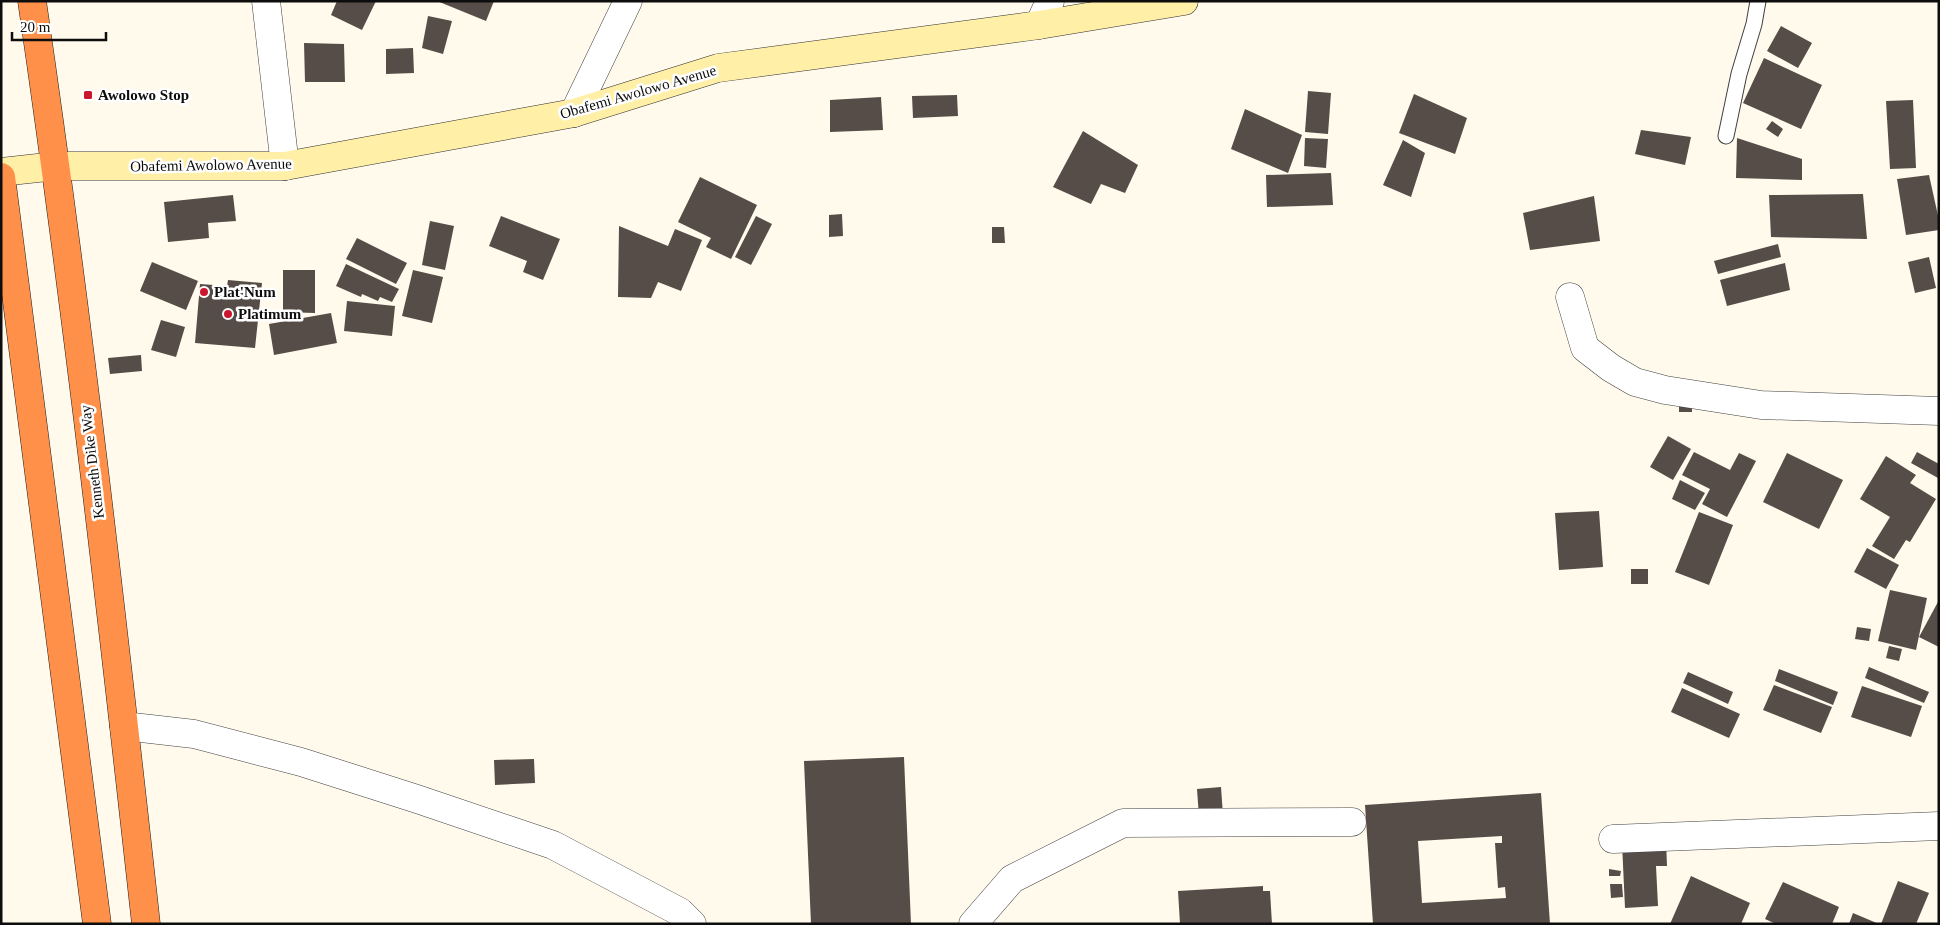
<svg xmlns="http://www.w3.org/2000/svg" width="1940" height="925" font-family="Georgia,serif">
<rect width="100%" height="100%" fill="#fffaec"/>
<path fill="#564d48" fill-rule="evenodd" d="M 337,1 L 376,1 L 362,30 L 331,15 Z
M 437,1 L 494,1 L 486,21 Z
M 428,16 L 452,21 L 443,54 L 422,48 Z
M 1781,26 L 1812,43 L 1798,68 L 1767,51 Z
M 304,43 L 344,44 L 345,82 L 305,82 Z
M 413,48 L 414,73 L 386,74 L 386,49 Z
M 1764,58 L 1822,85 L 1801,129 L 1743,103 Z
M 1308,91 L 1331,93 L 1328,134 L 1305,132 Z
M 1414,94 L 1467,118 L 1455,154 L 1399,133 Z
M 957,95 L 958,116 L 913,118 L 912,96 Z
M 881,97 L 883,130 L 830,132 L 830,100 Z
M 1913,100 L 1916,168 L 1890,169 L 1886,101 Z
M 1245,109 L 1302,135 L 1288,173 L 1231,149 Z
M 1772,121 L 1783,129 L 1778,137 L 1766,129 Z
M 1641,130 L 1691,137 L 1685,165 L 1635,154 Z
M 1083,131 L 1138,165 L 1125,193 L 1101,184 L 1091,204 L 1053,187 Z
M 1305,138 L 1328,139 L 1326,168 L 1304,166 Z
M 1737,138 L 1802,159 L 1802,180 L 1736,178 Z
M 1403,140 L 1425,153 L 1411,197 L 1383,185 Z
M 1331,173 L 1333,205 L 1267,207 L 1266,175 Z
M 1929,175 L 1939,220 L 1939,230 L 1906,235 L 1897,179 Z
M 700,177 L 757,205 L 731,259 L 706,247 L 711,238 L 678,222 Z
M 1863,194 L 1867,239 L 1771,237 L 1769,195 Z
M 233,195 L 236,221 L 208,223 L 209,238 L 168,242 L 164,202 Z
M 1594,196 L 1600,241 L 1530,250 L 1523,213 Z
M 842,214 L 843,236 L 829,237 L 829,215 Z
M 501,216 L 560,239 L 543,280 L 523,272 L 527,261 L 489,246 Z
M 756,216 L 772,224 L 751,265 L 735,257 Z
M 430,221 L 454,226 L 445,270 L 422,265 Z
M 619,226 L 668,246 L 675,229 L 702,240 L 681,291 L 658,282 L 651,298 L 618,297 Z
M 992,227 L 1004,227 L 1005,243 L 992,243 Z
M 357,238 L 407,263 L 396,284 L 346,259 Z
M 1778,244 L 1781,257 L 1718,274 L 1714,261 Z
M 1929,257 L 1936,288 L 1915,293 L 1908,262 Z
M 152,262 L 198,281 L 186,310 L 140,291 Z
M 1785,263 L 1790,290 L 1727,306 L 1720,280 Z
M 346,264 L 399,289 L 392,302 L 380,297 L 378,301 L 362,294 L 361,297 L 336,286 Z
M 283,270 L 315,270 L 315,313 L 283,312 Z
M 413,270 L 443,277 L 432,323 L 402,316 Z
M 228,280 L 262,283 L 255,348 L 195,343 L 200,284 L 227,286 Z
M 347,301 L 395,306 L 392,336 L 344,331 Z
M 331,313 L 337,343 L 274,355 L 269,324 Z
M 161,320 L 185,327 L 176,357 L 151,350 Z
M 141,355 L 142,371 L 110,374 L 108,358 Z
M 1679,395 L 1692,396 L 1692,412 L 1679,412 Z
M 1668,436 L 1691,449 L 1673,480 L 1650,467 Z
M 1694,452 L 1730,470 L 1739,453 L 1756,461 L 1727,517 L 1702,504 L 1710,489 L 1682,475 Z
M 1917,452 L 1939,464 L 1938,478 L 1911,463 Z
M 1787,453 L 1843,480 L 1819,529 L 1763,502 Z
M 1886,456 L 1916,475 L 1910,483 L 1936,499 L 1910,542 L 1906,540 L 1894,559 L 1872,546 L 1890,517 L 1860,499 Z
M 1680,480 L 1705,493 L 1695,510 L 1672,499 Z
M 1599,511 L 1603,567 L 1559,570 L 1555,513 Z
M 1699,512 L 1733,525 L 1709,585 L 1675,572 Z
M 1867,548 L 1899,565 L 1886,589 L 1854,572 Z
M 1631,569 L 1648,569 L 1648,584 L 1631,584 Z
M 1890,590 L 1927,598 L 1916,650 L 1878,641 Z
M 1939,600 L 1939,647 L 1919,637 Z
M 1857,627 L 1871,629 L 1869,641 L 1855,639 Z
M 1889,646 L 1902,649 L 1899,661 L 1886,658 Z
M 1869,667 L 1929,692 L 1924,703 L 1865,678 Z
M 1779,669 L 1838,692 L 1833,705 L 1775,681 Z
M 1688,672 L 1733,692 L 1728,704 L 1683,683 Z
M 1774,685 L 1832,707 L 1821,733 L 1763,710 Z
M 1862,686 L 1922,706 L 1911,737 L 1851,717 Z
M 1682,688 L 1740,714 L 1729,738 L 1671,712 Z
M 904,757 L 911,924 L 811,924 L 804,761 Z
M 534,759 L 535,783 L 495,785 L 494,760 Z
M 1221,787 L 1223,815 L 1199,817 L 1197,789 Z
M 1541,793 L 1550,924 L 1373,924 L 1365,805 ZM 1502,836 L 1502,843 L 1495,843 L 1498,888 L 1505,887 L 1506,898 L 1422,903 L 1418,841 Z
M 1666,841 L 1667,866 L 1656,866 L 1658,906 L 1625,908 L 1622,843 Z
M 1609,869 L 1621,871 L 1620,876 L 1609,876 Z
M 1691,876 L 1750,903 L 1741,924 L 1670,924 Z
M 1898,881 L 1929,893 L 1916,924 L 1881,924 Z
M 1783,882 L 1839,907 L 1832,924 L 1776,924 L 1765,919 Z
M 1610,884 L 1622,884 L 1623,897 L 1611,898 Z
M 1263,886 L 1263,891 L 1270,891 L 1272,924 L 1180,924 L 1178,891 Z
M 1853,913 L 1879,924 L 1849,924 Z"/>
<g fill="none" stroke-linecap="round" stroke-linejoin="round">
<g stroke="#404040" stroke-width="17">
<path id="lane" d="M 1726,136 L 1739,74 L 1754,24 L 1758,1"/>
</g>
<g stroke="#404040" stroke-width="29">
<path id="street" d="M 266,1 L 285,166
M 1039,25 L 1050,1
M 574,113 L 628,1
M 1570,297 L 1585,348 L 1611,368 L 1635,382 L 1665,390 L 1761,405 L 1939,411
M 124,726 L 194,734 L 301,762 L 417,799 L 553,845 L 680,912 L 692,924
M 1613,839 L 1939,826
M 973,924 L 1012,879 L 1123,823 L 1352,822"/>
</g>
<g stroke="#2f2f2f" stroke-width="29">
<path id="secondary" d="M 1,172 L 56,166 L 285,166 L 574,113 L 718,68 L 1039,25 L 1184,1"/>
</g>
<g stroke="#1e1e1e" stroke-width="29">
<path id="highway" d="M 32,1 C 77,308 112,616 146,924
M 1,177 L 97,924"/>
</g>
<use href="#lane" stroke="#fff" stroke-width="15"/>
<use href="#street" stroke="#fff" stroke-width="28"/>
<use href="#secondary" stroke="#ffefa7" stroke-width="28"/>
<use href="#highway" stroke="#ff904a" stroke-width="28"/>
</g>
<g fill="#ca172d" stroke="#fff" stroke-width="2">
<rect x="83" y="90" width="10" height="10" rx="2.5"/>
<circle cx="204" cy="292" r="5"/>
<circle cx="228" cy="314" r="5"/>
</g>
<g text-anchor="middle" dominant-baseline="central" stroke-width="5" stroke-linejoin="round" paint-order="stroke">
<g font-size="15" fill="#0d0d0d" stroke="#fff">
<text transform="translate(638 92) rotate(-16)">Obafemi Awolowo Avenue</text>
<text transform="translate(211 165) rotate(-1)">Obafemi Awolowo Avenue</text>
<text transform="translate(92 462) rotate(-97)">Kenneth Dike Way</text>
</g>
<g font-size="15" font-weight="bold" fill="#0d0d0d" stroke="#fff" text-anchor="start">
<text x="98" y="95">Awolowo Stop</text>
<text x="214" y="292">Plat'Num</text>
<text x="238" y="314">Platimum</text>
</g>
</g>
<rect width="1940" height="925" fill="none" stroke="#0d0d0d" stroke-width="5"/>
<path d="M12 32v8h94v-8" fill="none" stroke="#0d0d0d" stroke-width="2.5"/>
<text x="20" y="32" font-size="15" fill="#0d0d0d" stroke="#ffffff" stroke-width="4" paint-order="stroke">20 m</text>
</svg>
